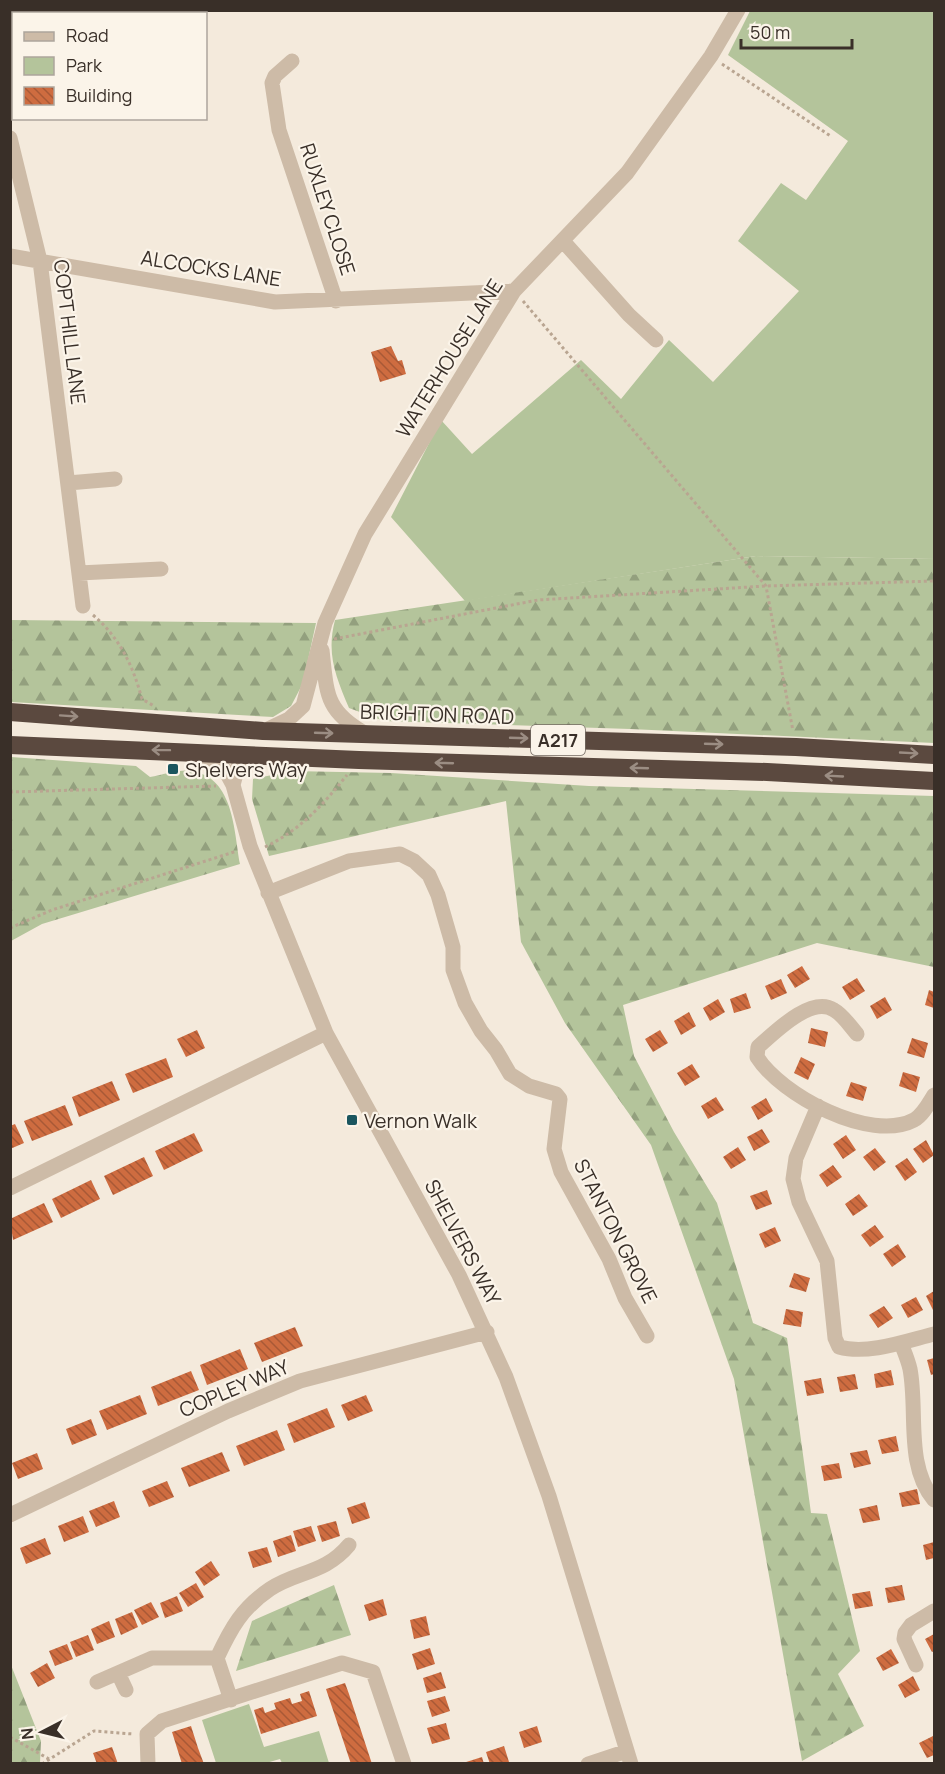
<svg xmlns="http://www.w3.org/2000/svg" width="945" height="1774" font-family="Manrope,sans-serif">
<defs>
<pattern id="forest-firs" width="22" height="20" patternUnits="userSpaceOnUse" patternTransform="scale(1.5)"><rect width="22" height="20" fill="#b4c49b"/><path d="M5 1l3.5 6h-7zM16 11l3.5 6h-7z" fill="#93a07e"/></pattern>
<pattern id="building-back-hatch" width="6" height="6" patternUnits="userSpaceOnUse" patternTransform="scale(1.5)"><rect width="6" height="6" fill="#ce6c40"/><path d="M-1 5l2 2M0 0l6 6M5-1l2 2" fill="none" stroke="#a85936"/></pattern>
</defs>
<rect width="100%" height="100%" fill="#f4eadc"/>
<path fill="#b4c49b" d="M 750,11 L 934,11 L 934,559 L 756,556 L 465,601 L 391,517 L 441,420 L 472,454 L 581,360 L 621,399 L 669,340 L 713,382 L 799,291 L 738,241 L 781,183 L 806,200 L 848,141 L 728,55 Z
M 249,1704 L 264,1747 L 319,1731 L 329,1763 L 282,1763 L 280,1759 L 266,1763 L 216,1763 L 202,1720 Z"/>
<path fill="url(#forest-firs)" d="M 756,556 L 934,559 L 934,743 L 630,729 L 384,721 L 349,708 C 336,677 326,654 335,620 Z
M 10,620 L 316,623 L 303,683 L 291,706 L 273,717 L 11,702 Z
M 11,757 L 136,766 L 150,777 C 163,775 180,769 192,771 C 234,778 234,831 240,864 L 42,924 L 11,941 Z
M 291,771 L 391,773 L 589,786 L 934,796 L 934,967 L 817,943 L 623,1005 L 634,1056 L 674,1132 L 717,1203 L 753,1323 L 787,1338 L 811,1513 L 827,1514 L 860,1651 L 838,1674 L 864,1726 L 802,1761 L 734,1379 L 651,1145 L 565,1023 L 521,942 L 506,801 L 269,856 L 252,799 L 253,779 Z
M 334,1585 L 351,1635 L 236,1671 L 252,1621 Z
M 11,1665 L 41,1741 L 40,1763 L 11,1763 Z"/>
<path fill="url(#building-back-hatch)" d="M 391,346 L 398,361 L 402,360 L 406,374 L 380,382 L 371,352 Z
M 802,966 L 810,979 L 795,988 L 787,975 Z
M 857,978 L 865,991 L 850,1000 L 842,987 Z
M 781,979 L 787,993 L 771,1000 L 765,986 Z
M 929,990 L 934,992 L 934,1008 L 925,1005 Z
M 746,993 L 751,1008 L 734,1013 L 730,999 Z
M 885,997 L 892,1010 L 877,1019 L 870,1006 Z
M 718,999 L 725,1012 L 710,1021 L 703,1008 Z
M 689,1012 L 696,1026 L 681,1035 L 674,1021 Z
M 811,1028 L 828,1032 L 825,1047 L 808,1043 Z
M 197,1030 L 205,1048 L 186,1057 L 177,1039 Z
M 660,1030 L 668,1043 L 653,1052 L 645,1039 Z
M 912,1038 L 928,1043 L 924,1058 L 907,1053 Z
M 801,1057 L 815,1064 L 808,1080 L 794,1073 Z
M 166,1058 L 173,1077 L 133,1093 L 125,1074 Z
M 692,1064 L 700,1077 L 685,1086 L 677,1073 Z
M 903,1072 L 920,1077 L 916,1092 L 899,1086 Z
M 112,1081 L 120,1100 L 79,1117 L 72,1097 Z
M 851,1082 L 867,1087 L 863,1101 L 846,1096 Z
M 716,1097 L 724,1110 L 708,1119 L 701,1106 Z
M 766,1098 L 773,1111 L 758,1120 L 751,1107 Z
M 65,1105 L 73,1125 L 32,1141 L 24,1121 Z
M 15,1124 L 24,1143 L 10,1149 L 10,1126 Z
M 762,1129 L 770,1142 L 754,1151 L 747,1137 Z
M 194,1133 L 203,1151 L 164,1170 L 155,1151 Z
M 846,1135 L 856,1150 L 843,1159 L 833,1144 Z
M 926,1140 L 934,1155 L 923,1163 L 913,1149 Z
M 738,1147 L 746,1160 L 731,1169 L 723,1157 Z
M 875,1148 L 886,1162 L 874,1171 L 863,1157 Z
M 144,1157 L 153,1176 L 113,1195 L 104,1176 Z
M 907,1158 L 917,1172 L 905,1181 L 895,1166 Z
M 833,1165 L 842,1177 L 827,1187 L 819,1175 Z
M 91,1180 L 100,1199 L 61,1218 L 52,1199 Z
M 767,1190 L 772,1204 L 756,1210 L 750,1196 Z
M 859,1194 L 868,1206 L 853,1216 L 845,1204 Z
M 44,1203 L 53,1222 L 13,1240 L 10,1219 Z
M 875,1225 L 884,1237 L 870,1247 L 861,1235 Z
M 775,1227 L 781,1241 L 765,1248 L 759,1234 Z
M 898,1244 L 906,1257 L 892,1267 L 883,1254 Z
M 794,1273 L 810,1278 L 806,1292 L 789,1287 Z
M 934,1291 L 934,1312 L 926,1296 Z
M 916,1297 L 923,1310 L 908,1318 L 901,1305 Z
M 884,1306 L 893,1318 L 878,1328 L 869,1315 Z
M 786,1309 L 803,1312 L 801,1327 L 783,1324 Z
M 295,1327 L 303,1346 L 262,1362 L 254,1343 Z
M 240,1349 L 248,1369 L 207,1385 L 200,1365 Z
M 934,1358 L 934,1374 L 931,1375 L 927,1360 Z
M 891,1370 L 894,1385 L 876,1388 L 874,1374 Z
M 191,1371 L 199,1390 L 158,1406 L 151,1387 Z
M 855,1374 L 858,1389 L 840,1392 L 837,1377 Z
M 821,1378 L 824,1393 L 807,1396 L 804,1381 Z
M 140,1395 L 147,1414 L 107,1430 L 99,1411 Z
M 366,1395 L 373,1411 L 348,1421 L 341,1405 Z
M 327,1408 L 335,1427 L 294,1443 L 287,1424 Z
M 91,1419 L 97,1435 L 72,1445 L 66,1429 Z
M 277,1430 L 285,1450 L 244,1466 L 236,1446 Z
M 896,1436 L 899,1451 L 882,1454 L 878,1440 Z
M 867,1450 L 871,1464 L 854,1468 L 850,1453 Z
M 222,1452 L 230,1471 L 189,1487 L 181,1468 Z
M 37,1453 L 43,1469 L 18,1479 L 12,1463 Z
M 839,1463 L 842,1478 L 824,1481 L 821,1466 Z
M 167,1481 L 174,1497 L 149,1507 L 142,1491 Z
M 917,1489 L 920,1504 L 902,1507 L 899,1493 Z
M 114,1501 L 120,1517 L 96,1527 L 89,1511 Z
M 365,1502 L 370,1518 L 352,1524 L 347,1508 Z
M 877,1505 L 880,1520 L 863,1523 L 859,1509 Z
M 83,1516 L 89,1532 L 64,1542 L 58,1526 Z
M 336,1521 L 340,1536 L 322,1542 L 317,1526 Z
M 311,1526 L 316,1541 L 298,1547 L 293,1531 Z
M 291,1535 L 296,1551 L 278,1557 L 273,1541 Z
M 45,1538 L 51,1554 L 26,1564 L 20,1548 Z
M 934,1542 L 934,1558 L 926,1560 L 923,1545 Z
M 267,1547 L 272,1562 L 253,1568 L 248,1552 Z
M 211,1561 L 220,1575 L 204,1586 L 195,1572 Z
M 196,1583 L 204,1597 L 188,1607 L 179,1593 Z
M 902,1585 L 905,1600 L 888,1603 L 885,1588 Z
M 870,1591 L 873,1606 L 855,1609 L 852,1594 Z
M 177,1596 L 183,1611 L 165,1618 L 160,1603 Z
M 383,1599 L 387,1615 L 369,1621 L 364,1605 Z
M 151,1602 L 159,1617 L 142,1625 L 134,1610 Z
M 132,1612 L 138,1627 L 121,1635 L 115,1619 Z
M 426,1616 L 430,1635 L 414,1639 L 410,1620 Z
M 109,1621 L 115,1637 L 97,1644 L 91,1629 Z
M 934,1634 L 934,1651 L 932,1652 L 925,1639 Z
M 88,1635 L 94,1650 L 76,1657 L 70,1642 Z
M 67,1644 L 73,1659 L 55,1666 L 49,1651 Z
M 430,1648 L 435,1664 L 417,1670 L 412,1654 Z
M 891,1649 L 899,1663 L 883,1671 L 876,1658 Z
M 47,1663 L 55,1678 L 38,1687 L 30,1673 Z
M 441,1672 L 446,1688 L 427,1693 L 423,1678 Z
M 913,1676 L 920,1690 L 905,1698 L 898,1685 Z
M 345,1683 L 349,1694 L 372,1764 L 351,1764 L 326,1689 Z
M 309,1691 L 317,1716 L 261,1734 L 254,1710 L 263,1707 L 265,1713 L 276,1709 L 274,1703 L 290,1698 L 292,1704 L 302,1701 L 300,1694 Z
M 445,1696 L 450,1711 L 432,1717 L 427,1701 Z
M 446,1723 L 450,1739 L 432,1744 L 427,1728 Z
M 191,1726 L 198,1748 L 204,1764 L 182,1764 L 172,1732 Z
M 537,1726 L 542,1742 L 524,1748 L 519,1732 Z
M 933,1736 L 934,1755 L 927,1758 L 919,1743 Z
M 504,1746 L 509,1762 L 490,1764 L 486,1752 Z
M 112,1747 L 118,1764 L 97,1764 L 93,1753 Z
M 482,1757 L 484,1764 L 463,1764 L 463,1763 Z"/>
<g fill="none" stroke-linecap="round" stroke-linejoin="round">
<path stroke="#b9a591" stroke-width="3" stroke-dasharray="3 3" stroke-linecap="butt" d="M 722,64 L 832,137
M 523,301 L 766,586 L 793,731
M 93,615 C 120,638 133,666 142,699 L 154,706
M 334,639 L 538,600 L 766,586 L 934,581
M 10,792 L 216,786
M 265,847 C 300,830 323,805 347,775
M 10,928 L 52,910 L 237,851
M 10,1737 L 49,1759
M 42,1764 L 94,1731 L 133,1734"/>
<path stroke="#cdbba7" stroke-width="15" d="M 141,10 L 148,14
M 62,14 L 71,10
M 10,31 L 14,30
M 292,61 L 275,76 L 272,83 L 279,130 L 336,301
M 10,138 L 40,261 L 83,606
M 563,241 L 629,315 L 656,340
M 10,256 L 275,302 L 514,291
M 68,483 L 115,479
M 79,573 L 161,569
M 322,650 C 327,694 325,711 366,734
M 266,730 L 289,719 L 303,706 L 325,623 L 365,534 L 514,291 L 627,173 L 711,56 L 738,10
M 196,753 L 225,770 L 233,785
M 241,755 L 233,785 L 250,846 L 326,1033 L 459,1275 L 506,1377 L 549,1496 L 631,1764
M 268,893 L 349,861 L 400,854 L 414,861 L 429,875 L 438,895 L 453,947 L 453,970 L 465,1003 L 481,1031 L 496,1050 L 510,1074 L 529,1086 L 556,1094 L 560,1099 L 554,1149 L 561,1172 L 609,1259 L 625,1298 L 647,1336
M 857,1034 C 850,1026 843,1015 834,1010 C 811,995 774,1033 758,1047 L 757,1057 C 781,1095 870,1143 914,1120 C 923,1115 929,1103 934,1095
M 818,1106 L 796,1158 L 793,1179 L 799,1202 L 827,1261 L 835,1338 L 839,1347 C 868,1355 906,1341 934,1334
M 10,1188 L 326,1033
M 901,1343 C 904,1351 908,1360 910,1369 C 918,1411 905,1465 934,1500
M 10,1515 L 228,1411 L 300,1381 L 487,1332
M 217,1658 L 231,1700
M 916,1665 L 904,1639 L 905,1633 L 911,1625 L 934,1611
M 118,1673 L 126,1690
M 97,1682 L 152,1658 L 217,1658 C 231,1628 242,1608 270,1589 C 297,1571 325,1574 349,1545
M 148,1764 L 147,1734 L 162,1721 L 342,1663 L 373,1672 L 404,1764
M 588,1764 L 627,1751"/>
<path stroke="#5b493f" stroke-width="18" d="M 10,712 L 263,731 L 796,747 L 934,755
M 10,745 L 359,760 L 767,772 L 934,781"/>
</g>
<defs><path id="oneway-shaft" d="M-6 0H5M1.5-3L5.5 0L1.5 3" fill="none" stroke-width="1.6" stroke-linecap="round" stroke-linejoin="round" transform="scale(1.5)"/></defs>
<g stroke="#9b8d83">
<use href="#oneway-shaft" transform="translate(69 716) rotate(4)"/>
<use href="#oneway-shaft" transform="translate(324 733) rotate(2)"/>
<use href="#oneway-shaft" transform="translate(519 738) rotate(2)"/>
<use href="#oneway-shaft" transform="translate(714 744) rotate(2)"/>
<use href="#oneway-shaft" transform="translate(161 750) rotate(-179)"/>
<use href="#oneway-shaft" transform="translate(909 753) rotate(3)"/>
<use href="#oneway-shaft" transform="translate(444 763) rotate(-178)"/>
<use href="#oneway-shaft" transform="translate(639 768) rotate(-178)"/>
<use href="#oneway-shaft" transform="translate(834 776) rotate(-177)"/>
</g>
<g fill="#1a555e" stroke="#fbf4e9" stroke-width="2">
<rect x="167" y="763" width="12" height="12" rx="3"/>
<rect x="346" y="1114" width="12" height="12" rx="3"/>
</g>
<g text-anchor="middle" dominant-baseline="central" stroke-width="4.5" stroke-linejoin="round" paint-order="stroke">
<rect fill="#fbf4e9" stroke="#736a62" stroke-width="1.5" x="531" y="725" width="54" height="30" rx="4.5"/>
<g font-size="18" font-weight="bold" fill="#392f28">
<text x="558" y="740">A217</text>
</g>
<g font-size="20" fill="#392f28" stroke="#fbf4e9">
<text transform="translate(328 209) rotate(72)">RUXLEY CLOSE</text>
<text transform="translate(211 268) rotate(9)">ALCOCKS LANE</text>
<text transform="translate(70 332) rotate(83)">COPT HILL LANE</text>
<text transform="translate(449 358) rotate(-58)">WATERHOUSE LANE</text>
<text transform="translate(437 714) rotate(2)">BRIGHTON ROAD</text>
<text transform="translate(616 1231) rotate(63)">STANTON GROVE</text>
<text transform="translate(463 1242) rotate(62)">SHELVERS WAY</text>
<text transform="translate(234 1388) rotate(-23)">COPLEY WAY</text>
</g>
<g font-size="20" fill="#392f28" stroke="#fbf4e9" text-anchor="start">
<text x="185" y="769">Shelvers Way</text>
<text x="364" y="1120">Vernon Walk</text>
</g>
</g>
<rect width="945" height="1774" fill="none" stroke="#392f28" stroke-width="24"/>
<rect x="12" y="12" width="195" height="108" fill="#fbf4e9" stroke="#ada59c" stroke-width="1.5"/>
<rect x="24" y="32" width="30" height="9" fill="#cdbba7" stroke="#ada59c" stroke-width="1.5"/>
<text x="66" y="42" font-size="18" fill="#392f28">Road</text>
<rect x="24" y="57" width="30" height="18" fill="#b4c49b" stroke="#ada59c" stroke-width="1.5"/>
<text x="66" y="72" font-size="18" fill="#392f28">Park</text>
<rect x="24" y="87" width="30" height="18" fill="url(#building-back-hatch)" stroke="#ada59c" stroke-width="1.5"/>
<text x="66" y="102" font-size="18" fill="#392f28">Building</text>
<g transform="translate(42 1732) rotate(263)" stroke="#fbf4e9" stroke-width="4.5" paint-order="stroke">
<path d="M0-4.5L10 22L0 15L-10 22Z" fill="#392f28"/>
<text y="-9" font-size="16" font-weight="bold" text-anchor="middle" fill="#392f28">N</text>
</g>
<path d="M741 39v9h111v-9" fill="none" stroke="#392f28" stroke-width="3"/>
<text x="750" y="39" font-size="18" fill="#392f28" stroke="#fbf4e9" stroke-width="4.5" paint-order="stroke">50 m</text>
</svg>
